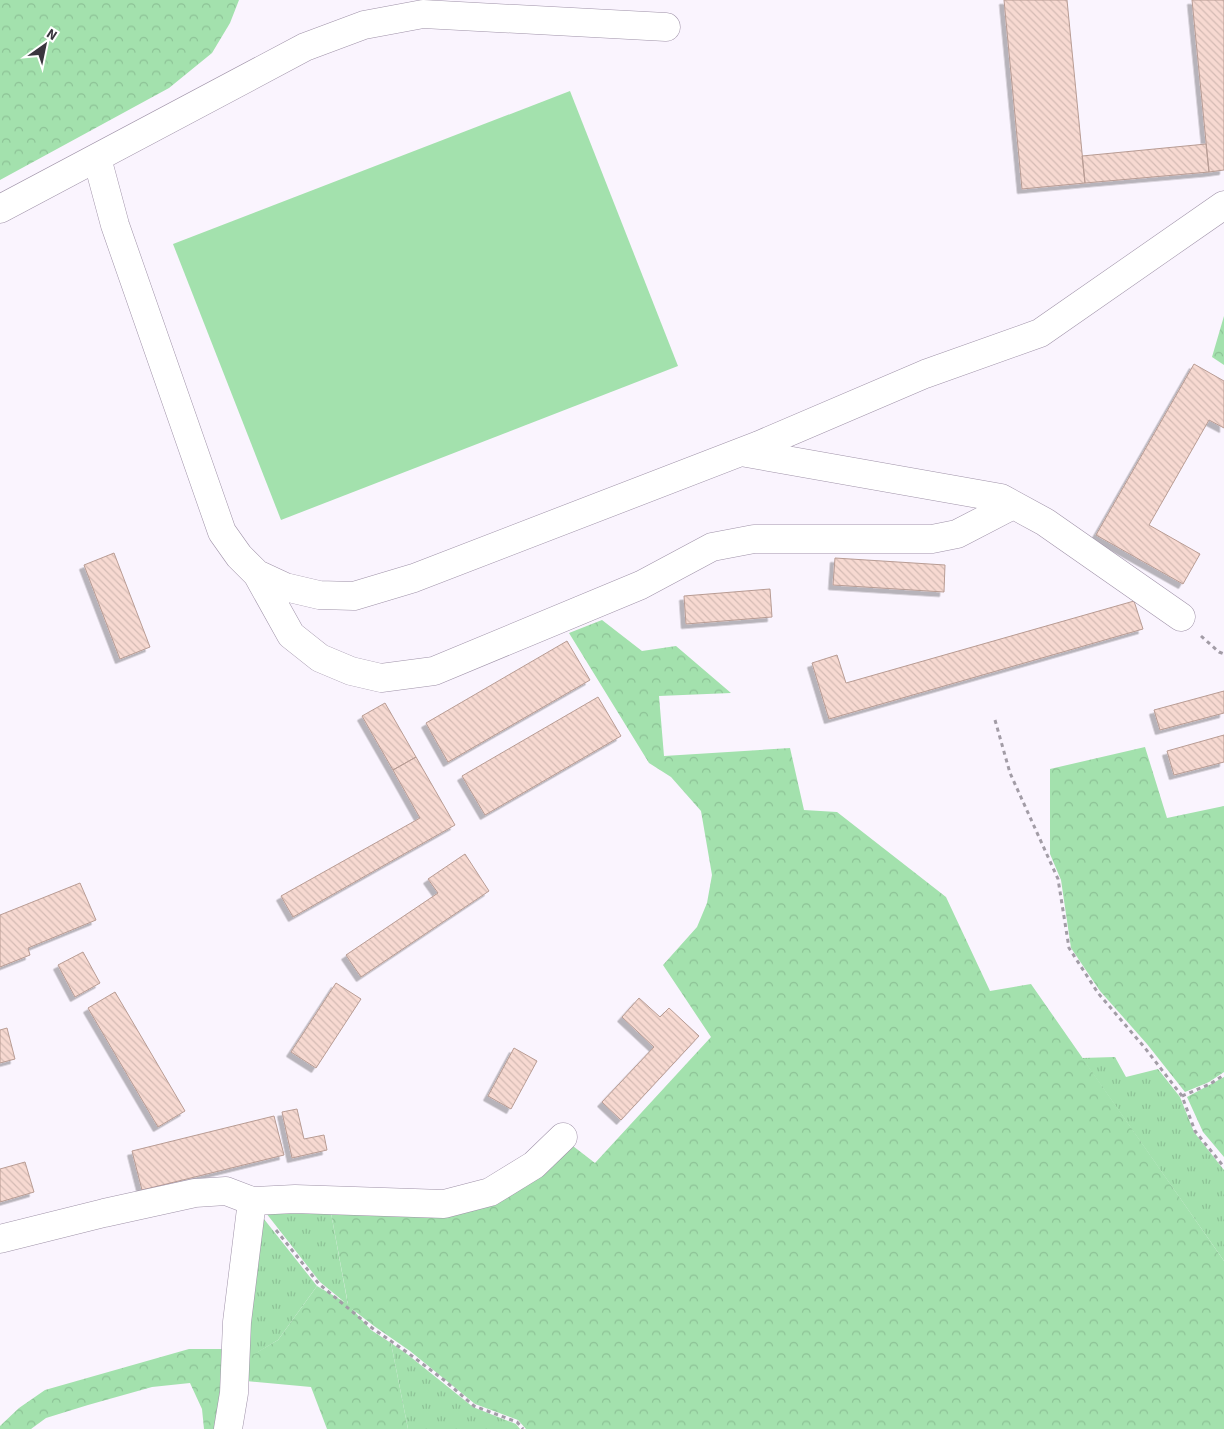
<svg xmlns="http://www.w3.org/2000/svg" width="1224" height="1429" font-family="'Source Sans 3',sans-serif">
<defs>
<pattern id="grass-tufts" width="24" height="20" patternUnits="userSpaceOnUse" patternTransform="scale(1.25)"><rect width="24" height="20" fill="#a3e1ad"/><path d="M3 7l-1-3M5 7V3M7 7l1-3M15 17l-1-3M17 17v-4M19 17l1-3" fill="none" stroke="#8dc296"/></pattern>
<pattern id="forest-crowns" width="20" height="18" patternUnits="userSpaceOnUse" patternTransform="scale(1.25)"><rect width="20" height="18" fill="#a3e1ad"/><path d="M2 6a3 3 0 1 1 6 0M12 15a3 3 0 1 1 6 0" fill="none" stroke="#8dc296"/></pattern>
<pattern id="building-back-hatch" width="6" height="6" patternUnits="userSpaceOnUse" patternTransform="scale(1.25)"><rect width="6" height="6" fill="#f7d9d1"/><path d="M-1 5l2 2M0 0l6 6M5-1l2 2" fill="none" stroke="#d4bbb4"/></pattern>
<filter id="shadow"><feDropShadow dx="-4.5" dy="4.5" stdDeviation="0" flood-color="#0004"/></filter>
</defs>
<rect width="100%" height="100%" fill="#faf4fe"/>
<path fill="url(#grass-tufts)" d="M 1115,1057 L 1126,1077 L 1158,1069 L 1180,1097 L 1194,1132 L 1224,1170 L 1224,1261 L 1082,1058 Z
M 266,1213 L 331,1213 L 348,1305 L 320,1282 Z
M 260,1214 L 317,1286 L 278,1340 L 253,1355 L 242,1354 Z
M 391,1343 L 407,1354 L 473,1407 L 516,1424 L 520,1429 L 408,1429 Z"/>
<path fill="url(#forest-crowns)" d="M 0,0 L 239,0 L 230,23 L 212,53 L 169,88 L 0,180 Z
M 1224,316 L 1224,365 L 1212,357 Z
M 602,620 L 642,651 L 676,646 L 731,693 L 659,696 L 664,756 L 790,748 L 804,810 L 837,812 L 946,897 L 990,991 L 1031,984 L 1224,1261 L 1224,1429 L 526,1429 L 518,1420 L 475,1404 L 410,1351 L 374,1326 L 352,1309 L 371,1330 L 391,1343 L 408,1429 L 327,1429 L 311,1387 L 246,1381 L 242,1354 L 254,1354 L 278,1340 L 317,1286 L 348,1304 L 331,1213 L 462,1211 L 569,1143 L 595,1163 L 711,1037 L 663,965 L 697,927 L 707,903 L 712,875 L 701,811 L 671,777 L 649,763 L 569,633 Z
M 1145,747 L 1167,818 L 1224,806 L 1224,1072 L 1209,1082 L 1185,1092 L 1147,1044 L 1100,991 L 1071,948 L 1061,880 L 1050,854 L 1050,769 Z
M 1224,1077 L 1224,1157 L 1203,1132 L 1187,1097 Z
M 189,1349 L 228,1349 L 219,1429 L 204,1429 L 202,1409 L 190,1383 L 152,1387 L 88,1405 L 46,1418 L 31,1429 L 0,1429 L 0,1426 L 19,1408 L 45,1390 Z"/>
<path fill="#a3e1ad" d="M 570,91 L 678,366 L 281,520 L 173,244 Z"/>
<path fill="url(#building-back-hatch)" stroke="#b89c94" filter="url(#shadow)" d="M 1004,0 L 1067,0 L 1085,183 L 1022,189 Z
M 1192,0 L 1224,0 L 1224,170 L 1209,172 Z
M 1206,144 L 1209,172 L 1085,183 L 1082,156 Z
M 1194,364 L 1224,381 L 1224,428 L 1209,420 L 1149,525 L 1200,554 L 1183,584 L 1096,535 Z
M 114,553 L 150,647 L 120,659 L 84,565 Z
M 835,558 L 945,565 L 944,592 L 833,585 Z
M 770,589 L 772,617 L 686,624 L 684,596 Z
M 1134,601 L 1143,629 L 829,719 L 812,663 L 837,655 L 846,683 Z
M 567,641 L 590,680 L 448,762 L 426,723 Z
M 1224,691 L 1224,713 L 1160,730 L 1154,710 Z
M 598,697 L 621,736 L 485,815 L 462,776 Z
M 385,703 L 416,757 L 393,770 L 362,716 Z
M 1224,735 L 1224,762 L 1174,775 L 1167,751 Z
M 416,757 L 455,825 L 293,917 L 281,896 L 420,818 L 393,770 Z
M 465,854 L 489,891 L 361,977 L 346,955 L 438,893 L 428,879 Z
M 80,883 L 96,920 L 28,948 L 30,955 L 0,967 L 0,915 Z
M 83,952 L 100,983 L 75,997 L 58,965 Z
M 336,983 L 361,999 L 316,1068 L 291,1052 Z
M 115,992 L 185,1111 L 158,1127 L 88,1008 Z
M 639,998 L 660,1017 L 669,1008 L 699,1036 L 621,1120 L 602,1102 L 654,1047 L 622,1017 Z
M 7,1028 L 15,1059 L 0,1063 L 0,1030 Z
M 514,1048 L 537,1061 L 511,1109 L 488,1096 Z
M 297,1109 L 304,1139 L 324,1135 L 327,1150 L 292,1158 L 282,1112 Z
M 274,1116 L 284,1155 L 142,1190 L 132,1151 Z
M 25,1162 L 34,1192 L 0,1202 L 0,1169 Z"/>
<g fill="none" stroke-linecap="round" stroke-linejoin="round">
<g stroke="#9f92a8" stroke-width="29">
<path id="minor" d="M 97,158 L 115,225 L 222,532 L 239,556 L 257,574 L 285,587 L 319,595 L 354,596 L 414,578 L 759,445 L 925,374 L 1040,333 L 1224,205
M 0,209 L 305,47 L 364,25 L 423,14 L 666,27
M 741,452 L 1001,498 L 1045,522 L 1181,617
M 257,574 L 291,635 L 320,658 L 351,671 L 381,678 L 434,671 L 641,585 L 712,547 L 754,539 L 932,539 L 957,534 L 1013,505
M 0,1239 L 104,1213 L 195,1193 L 226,1191 L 252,1201 L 295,1199 L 444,1204 L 490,1192 L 534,1165 L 563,1137
M 228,1429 L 234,1393 L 237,1322 L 252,1201"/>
</g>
<path stroke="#a29ca6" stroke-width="3" stroke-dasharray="4 4" stroke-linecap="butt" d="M 1201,636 L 1219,652 L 1224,654
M 995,720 L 1010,773 L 1058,879 L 1069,948 L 1098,993 L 1145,1048 L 1182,1096 L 1195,1131 L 1224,1167
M 1182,1096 L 1210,1084 L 1224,1075
M 276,1230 L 319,1284 L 372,1328 L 408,1353 L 444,1380 L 474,1406 L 517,1422 L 523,1429"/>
<use href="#minor" stroke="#fff" stroke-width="28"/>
</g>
<g transform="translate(45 45) rotate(33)" stroke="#ffffff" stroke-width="4" paint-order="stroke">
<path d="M0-4L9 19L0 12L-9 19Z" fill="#3a353e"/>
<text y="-8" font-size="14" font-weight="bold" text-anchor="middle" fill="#3a353e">N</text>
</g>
</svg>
